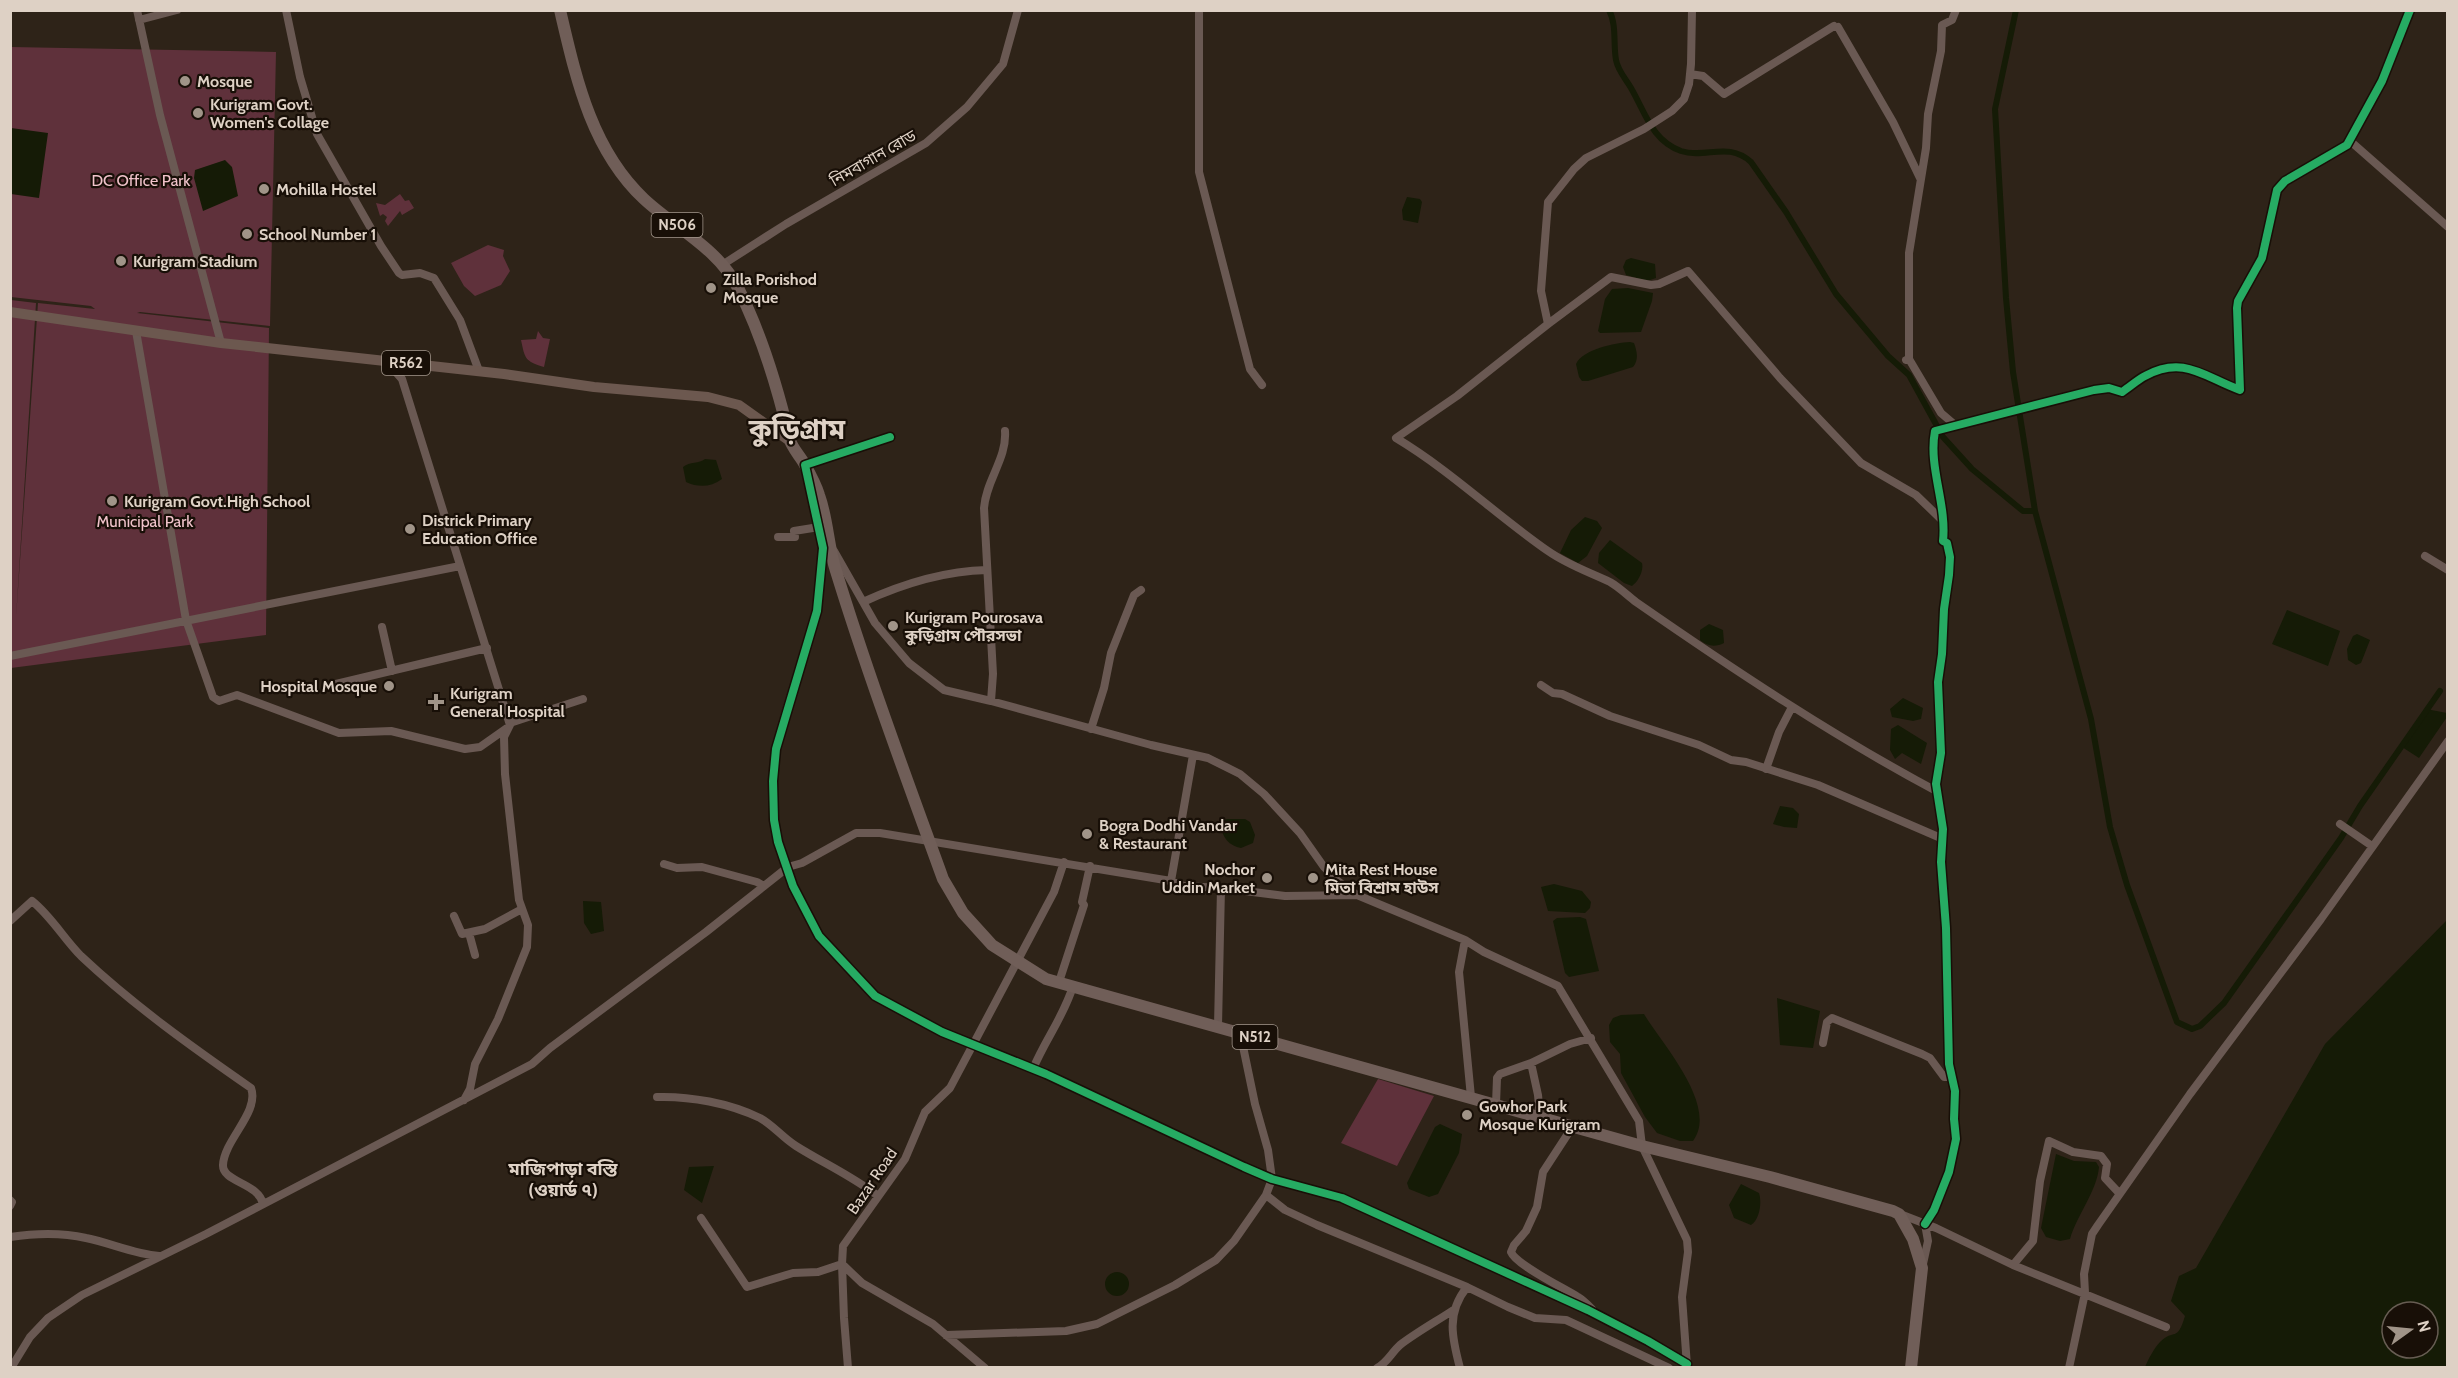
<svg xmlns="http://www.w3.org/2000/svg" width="2458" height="1378" font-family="Cabin,'Noto Sans Bengali',sans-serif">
<rect width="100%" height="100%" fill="#2e2318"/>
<path fill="#5f313b" d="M 11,47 L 276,52 L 270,326 L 140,312 L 137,313 L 269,328 L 266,635 L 11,668 L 11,300 L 36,303 L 16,618 L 38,303 L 95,309 L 91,306 L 11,297 Z
M 400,194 L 405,201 L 409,200 L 414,208 L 402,215 L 400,211 L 388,226 L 385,221 L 387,217 L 383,214 L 380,216 L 376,203 L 385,205 Z
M 488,245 L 504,250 L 503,256 L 510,271 L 501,285 L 475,296 L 464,286 L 451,263 Z
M 538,331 L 543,338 L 550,339 L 544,367 C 525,361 525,359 521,340 L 536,339 Z
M 1378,1079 L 1434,1096 L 1397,1166 L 1341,1143 Z"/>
<path fill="#151b06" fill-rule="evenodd" d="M 11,128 L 48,133 L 39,198 L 11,194 Z
M 225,160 L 232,167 L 238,196 L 203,211 L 194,178 L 195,170 Z
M 1407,197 L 1420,199 L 1422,202 L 1418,223 L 1403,220 L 1402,210 Z
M 1631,258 L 1655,264 L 1656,278 L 1647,281 L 1626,275 L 1623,267 L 1626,260 Z
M 1628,288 L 1653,293 L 1652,301 L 1641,332 L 1600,333 L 1598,331 L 1605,299 L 1612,289 Z
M 1630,342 L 1634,343 C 1637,351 1639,360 1633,367 L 1588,381 L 1582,381 L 1579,377 L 1576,364 C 1583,349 1615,343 1630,342 Z
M 705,459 L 716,460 L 722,479 C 711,487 699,488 686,482 L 683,467 C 690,461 699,464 705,459 Z
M 1585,517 L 1597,521 L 1602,528 L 1587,556 L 1578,563 L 1560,553 L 1571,530 Z
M 1610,540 L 1642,563 C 1644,571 1638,582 1632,586 L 1624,583 L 1598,563 L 1599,553 Z
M 2287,610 L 2340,631 L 2328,666 L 2272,644 Z
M 1709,624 L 1723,630 L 1724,643 C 1716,647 1708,647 1700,640 L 1700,630 Z
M 2357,634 L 2370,640 L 2361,663 L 2356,665 L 2348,660 L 2347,649 L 2353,636 Z
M 1903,698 L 1923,708 L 1921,719 L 1913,721 L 1892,717 L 1890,709 Z
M 2426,709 L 2447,713 L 2447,717 L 2419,758 L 2402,747 Z
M 1898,725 L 1927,743 L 1921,764 L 1902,753 L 1895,759 L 1890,750 L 1891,729 Z
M 1780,806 L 1793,808 L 1799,814 L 1797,828 L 1784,827 L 1773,824 Z
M 1227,819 L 1245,819 L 1250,822 L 1255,835 L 1253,843 L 1241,848 C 1228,846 1219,834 1222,821 Z
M 1554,884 L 1582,891 L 1591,902 L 1590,908 L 1585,913 L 1548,911 L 1541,887 Z
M 583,901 L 601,902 L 604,931 L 591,934 L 584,923 Z
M 1580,917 L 1586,919 L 1599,971 L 1569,977 L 1565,973 L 1553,921 L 1557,918 Z
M 2447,920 L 2447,1367 L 2145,1367 C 2148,1360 2154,1348 2160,1342 C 2174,1328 2177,1343 2185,1316 L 2171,1301 L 2179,1276 L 2196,1268 L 2325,1044 ZM 2392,1312 L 2428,1312 L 2428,1348 L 2392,1348 Z
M 1777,998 L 1820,1011 L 1813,1048 L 1780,1045 Z
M 1644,1014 C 1662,1044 1719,1106 1693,1141 L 1680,1141 L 1657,1133 L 1645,1117 L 1621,1073 L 1620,1054 L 1610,1042 L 1609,1025 L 1613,1018 L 1621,1015 Z
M 1440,1124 L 1462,1134 L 1459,1153 L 1438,1194 L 1429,1197 L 1409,1189 L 1407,1183 L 1435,1127 Z
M 2056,1154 L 2074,1161 L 2096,1162 L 2099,1167 C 2097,1191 2077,1215 2070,1239 L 2060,1241 L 2046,1237 L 2041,1228 Z
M 714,1166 L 702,1203 L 684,1190 L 689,1167 Z
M 1741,1184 L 1759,1193 C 1762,1202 1760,1219 1751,1225 L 1734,1218 L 1729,1205 Z
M1105 1284a12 12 0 1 1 24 0a12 12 0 1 1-24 0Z"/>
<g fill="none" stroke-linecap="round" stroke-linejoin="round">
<path stroke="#151b06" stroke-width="6" d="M 1609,10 C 1617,25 1613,44 1616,60 C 1618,71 1626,79 1631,88 C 1645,112 1652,141 1681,151 C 1706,159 1728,141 1751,162 L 1786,212 L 1836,294 L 1888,356 L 1909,375 L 1943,437 L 1972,469 L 2023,511 L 2035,511
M 2016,10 L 1995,109 L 2006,298 L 2013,372 L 2035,511 L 2091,719 L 2110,827 L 2127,885 L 2177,1022 L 2192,1029 L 2200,1026 L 2224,1003 L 2341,838 L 2360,806 L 2440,691"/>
<path stroke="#6a5953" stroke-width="8" d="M 137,10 L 160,115 L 221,343
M 286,10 L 300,77 L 317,134 L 381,246 L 399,273 L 402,275 L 420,273 L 434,278 L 460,320 L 479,371
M 1199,10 L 1199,172 L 1250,369 L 1262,385
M 1692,10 L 1691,64 L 1689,84 L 1684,99 L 1672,111 L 1644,129 L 1586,158 L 1574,169 L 1548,202 L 1541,291 L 1548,324 L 1457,396 L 1396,438 C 1451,471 1496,515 1548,551 C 1568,565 1589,572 1610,582 C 1619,587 1628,596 1636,602 C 1734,670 1833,736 1938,792
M 139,20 L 177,10
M 1838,27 L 1893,122 L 1920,178
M 1690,74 L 1703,76 L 1724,94 L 1834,26
M 2349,140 L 2448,227
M 722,265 L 786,224 L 926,143 L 967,107 L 1003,64 L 1018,10
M 1548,324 L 1611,277 L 1651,285 L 1659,284 L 1688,271 L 1780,378 L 1861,463 L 1916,495 L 1943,521
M 136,331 L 186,620 L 213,697 L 219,701 L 237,695 L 339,733 L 391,731 L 465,749 L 480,747 L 507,728
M 1909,359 L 1909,253 L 1926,148 L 1928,114 L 1941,51 L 1942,25 L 1952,20 L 1956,10
M 1906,360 L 1909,359 L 1941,413 L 1955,425
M 386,361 L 402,379 L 510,725 L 504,737 L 505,774 L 519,900 L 528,925 L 527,947 L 498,1019 L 475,1064 L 470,1089 L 464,1100
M 806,469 L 805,465 L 890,437
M 810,484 L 823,548 L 817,611 L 785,715 L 776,749 L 773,781 L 774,820 L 778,842 L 793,886 L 819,936 L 875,996 L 942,1032 L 1046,1074 L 1244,1167 L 1272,1179 L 1342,1198 L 1588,1310 L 1648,1341 L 1687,1364
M 778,537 L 795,537 L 794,531 L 819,527
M 834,551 L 875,623 L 909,663 L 944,690 L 991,701 L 1151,745 L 1208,758 L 1240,774 L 1264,794 L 1300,833 L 1324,867 L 1339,882 L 1357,895 L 1465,940 L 1484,952 L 1558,986 L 1639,1121 L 1642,1146 L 1687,1240 L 1688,1252 L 1682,1297 L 1687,1366
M 2425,556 L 2448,570
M 863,602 C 902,584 943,571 987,570
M 382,627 L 392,671
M 10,656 L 460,566
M 336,684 L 487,648
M 1541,685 L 1553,693 L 1562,694 L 1610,716 L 1699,745 L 1731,760 L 1746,762 L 1818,785 L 1943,839
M 991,701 L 993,674 L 984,508 C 986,480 1007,459 1005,431
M 510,723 L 583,699
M 1091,729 L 1104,688 L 1111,653 L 1134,595 L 1141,590
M 1766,769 L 1779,732 L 1792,707
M 2340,824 L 2372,846
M 664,864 L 677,868 L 702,867 L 757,882 L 764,886
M 1171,881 L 1184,886 L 1221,888
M 454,916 L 462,934 L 485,929 L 522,909
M 10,921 L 32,901 C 51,916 64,939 81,956 C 133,1005 192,1047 251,1088 C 260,1112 224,1140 223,1165 C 222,1182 259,1183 263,1204
M 469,933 L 475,955
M 1465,940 L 1459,972 L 1471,1097
M 1059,982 L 1084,905 L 1082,902 L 1090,866
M 1218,1026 L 1221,888 L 1285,896 L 1357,895
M 1823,1043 L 1827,1022 L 1832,1018 L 1922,1054 L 1930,1058 L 1944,1077 L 1951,1077
M 1531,1063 L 1570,1044 L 1591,1038
M 1033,1069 C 1045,1040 1064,1016 1073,986
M 657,1097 C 690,1096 729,1103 760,1118 C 773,1125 783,1138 796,1146 C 823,1163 852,1176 878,1196
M 1496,1104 L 1497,1078 L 1500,1074 L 1531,1063 L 1538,1095 L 1540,1116
M 1573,1126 L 1543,1172 L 1537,1207 L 1526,1231 L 1514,1245 L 1511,1252 C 1516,1265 1564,1288 1578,1297 C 1583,1300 1588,1305 1592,1309
M 1266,1195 L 1285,1210 L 1317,1225 L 1467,1287 L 1508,1307 L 1535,1318 L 1566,1320 L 1669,1368
M 10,1200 L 12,1202 L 10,1206
M 1900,1214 L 1936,1228 L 2013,1265 L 2166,1327
M 701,1218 L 747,1287 L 793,1273 L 818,1272 L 842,1264 L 844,1318 L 848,1368
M 1925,1224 L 1934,1210 L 1949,1172 L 1956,1139 L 1954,1119 L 1955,1091 L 1949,1064 L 1946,928 L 1941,862 L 1943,829 L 1936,784 L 1941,753 L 1938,682 L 1942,654 L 1944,609 L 1949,575 L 1950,557 L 1947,543 L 1943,541 C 1947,504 1928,467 1935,431 L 2094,390 L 2109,388 L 2122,392 C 2130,387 2137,380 2145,376 C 2184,355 2204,377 2240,390 L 2237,308 L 2238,301 L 2262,258 L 2277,190 L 2285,181 L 2347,145 L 2382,81 L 2410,10
M 10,1237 C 36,1233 60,1232 86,1238 C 111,1243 134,1254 159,1256
M 1923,1264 L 1928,1241 L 1925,1224
M 2013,1265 L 2033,1241 L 2040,1181 L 2049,1141 L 2073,1152 L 2101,1156 L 2107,1164 L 2105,1178 L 2119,1193
M 946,1335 L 1066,1331 L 1097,1324 L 1175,1285 L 1216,1260 L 1234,1241 L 1266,1195 L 1272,1179 L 1268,1150 L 1255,1104 L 1240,1032
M 11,1368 L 30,1337 L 48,1318 L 82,1295 L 206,1234 L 532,1064 L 550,1048 L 706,932 L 788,867 L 802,863 L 856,833 L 880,833 L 1171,881 L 1193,755
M 985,1368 L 933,1324 L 862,1283 L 842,1264 L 843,1246 L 905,1159 L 925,1112 L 950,1088 L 1054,892 L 1064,862
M 1377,1368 C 1388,1362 1391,1353 1400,1345 C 1417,1332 1437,1321 1455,1309
M 1460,1368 C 1452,1338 1446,1313 1467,1287
M 2069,1368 L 2085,1293 L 2084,1274 L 2092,1234 L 2098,1225 L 2190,1094 L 2321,919 L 2448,741"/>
<path stroke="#6c584f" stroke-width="10" d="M 10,312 L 221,343 L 504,374 L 594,387 L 708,397 L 739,405 L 791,442"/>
<path stroke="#705e58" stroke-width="12" d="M 560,10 C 576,78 591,149 644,199 C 675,228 718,248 738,288 C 762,335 778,389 790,440 C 792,448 801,457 805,465 C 810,474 816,485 819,495 C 828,520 828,547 836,571 C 868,675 906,777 943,879 L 963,913 L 992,945 L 1046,979 L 1642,1146 L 1770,1177 L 1893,1211 L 1899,1214 L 1913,1239 L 1922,1268 L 1911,1368"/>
<g stroke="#180f07" stroke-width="11">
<path id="cycleway" d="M 890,437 L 805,465 L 823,548 L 820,580 L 817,611 L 776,749 L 773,781 L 774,820 L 778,842 L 793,886 L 819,936 L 875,996 L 942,1032 L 1046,1074 L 1244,1167 L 1272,1179 L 1342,1198 L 1588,1310 L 1648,1341 L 1687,1364
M 1925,1224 L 1934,1210 L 1949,1172 L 1956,1139 L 1954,1119 L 1955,1091 L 1949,1064 L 1946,928 L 1941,862 L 1943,829 L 1936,784 L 1941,753 L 1938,682 L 1942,654 L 1944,609 L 1949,575 L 1950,557 L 1947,543 L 1943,541 C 1947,504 1928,467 1935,431 L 2094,390 L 2109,388 L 2122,392 C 2130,387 2137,380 2145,376 C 2184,355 2204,377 2240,390 L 2237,308 L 2238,301 L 2262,258 L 2277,190 L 2285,181 L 2347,145 L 2382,81 L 2410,10"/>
</g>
<use href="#cycleway" stroke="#26ab63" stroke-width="8"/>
</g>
<g fill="#a09488" stroke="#180f07" stroke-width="2">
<circle cx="185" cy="81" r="6"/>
<circle cx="198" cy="113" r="6"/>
<circle cx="264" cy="189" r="6"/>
<circle cx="247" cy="234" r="6"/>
<circle cx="121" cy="261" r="6"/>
<circle cx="711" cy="288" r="6"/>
<circle cx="112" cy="501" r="6"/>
<circle cx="410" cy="529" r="6"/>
<circle cx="893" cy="626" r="6"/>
<circle cx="389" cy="686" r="6"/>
<path d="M433 693h6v6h6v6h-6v6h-6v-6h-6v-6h6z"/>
<circle cx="1087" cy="834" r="6"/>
<circle cx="1267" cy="878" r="6"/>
<circle cx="1313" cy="878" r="6"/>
<circle cx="1467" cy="1115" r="6"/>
</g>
<g text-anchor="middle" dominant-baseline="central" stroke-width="4.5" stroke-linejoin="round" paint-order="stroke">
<g fill="#180f07" stroke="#a3978c" stroke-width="1.5">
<rect x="651.5" y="213" width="51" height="24" rx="4.5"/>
<rect x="382" y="351" width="48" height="24" rx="4.5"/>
<rect x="1232.5" y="1025" width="45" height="24" rx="4.5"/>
</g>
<g font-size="15" font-weight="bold" fill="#ded1c5">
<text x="677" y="225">N506</text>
<text x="406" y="363">R562</text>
<text x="1255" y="1037">N512</text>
</g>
<g font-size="16" font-weight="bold" fill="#ded1c5" stroke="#180f07" text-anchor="start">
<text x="197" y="81">Mosque</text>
<text x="210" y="104">Kurigram Govt.<tspan x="210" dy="18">Women's Collage</tspan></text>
<text x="276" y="189">Mohilla Hostel</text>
<text x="259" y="234">School Number 1</text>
<text x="133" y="261">Kurigram Stadium</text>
<text x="723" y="279">Zilla Porishod<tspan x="723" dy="18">Mosque</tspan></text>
<text x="124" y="501">Kurigram Govt.High School</text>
<text x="422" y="520">Districk Primary<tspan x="422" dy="18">Education Office</tspan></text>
<text x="905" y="617">Kurigram Pourosava<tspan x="905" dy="18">কুড়িগ্রাম পৌরসভা</tspan></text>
<text x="377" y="686" text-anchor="end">Hospital Mosque</text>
<text x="450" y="693">Kurigram<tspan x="450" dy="18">General Hospital</tspan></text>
<text x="1099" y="825">Bogra Dodhi Vandar<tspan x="1099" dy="18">&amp; Restaurant</tspan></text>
<text x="1255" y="869" text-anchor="end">Nochor<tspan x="1255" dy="18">Uddin Market</tspan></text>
<text x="1325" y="869">Mita Rest House<tspan x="1325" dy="18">মিতা বিশ্রাম হাউস</tspan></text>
<text x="1479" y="1106">Gowhor Park<tspan x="1479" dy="18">Mosque Kurigram</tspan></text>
</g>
<g font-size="16" fill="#ded1c5" stroke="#180f07">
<text transform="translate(873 158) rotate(-30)">নিমবাগান রোড</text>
<text transform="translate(872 1181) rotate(-56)">Bazar Road</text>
</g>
<g font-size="16" fill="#f1c3cb" stroke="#180f07">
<text x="141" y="180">DC Office Park</text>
<text x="145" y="521">Municipal Park</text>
</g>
<g font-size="18" font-weight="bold" fill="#ded1c5" stroke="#180f07">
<text x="563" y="1169">মাজিপাড়া বস্তি<tspan x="563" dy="21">(ওয়ার্ড ৭)</tspan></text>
</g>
<g font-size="28" font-weight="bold" fill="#ded1c5" stroke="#180f07">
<text x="797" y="429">কুড়িগ্রাম</text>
</g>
</g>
<rect width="2458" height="1378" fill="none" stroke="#ded1c5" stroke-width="24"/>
<g transform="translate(2410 1330) rotate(75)"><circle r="28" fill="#180f07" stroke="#675d53" stroke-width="1.5"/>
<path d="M0-4.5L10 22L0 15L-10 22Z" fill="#a09488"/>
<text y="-9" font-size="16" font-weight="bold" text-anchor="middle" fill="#ded1c5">N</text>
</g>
</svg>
